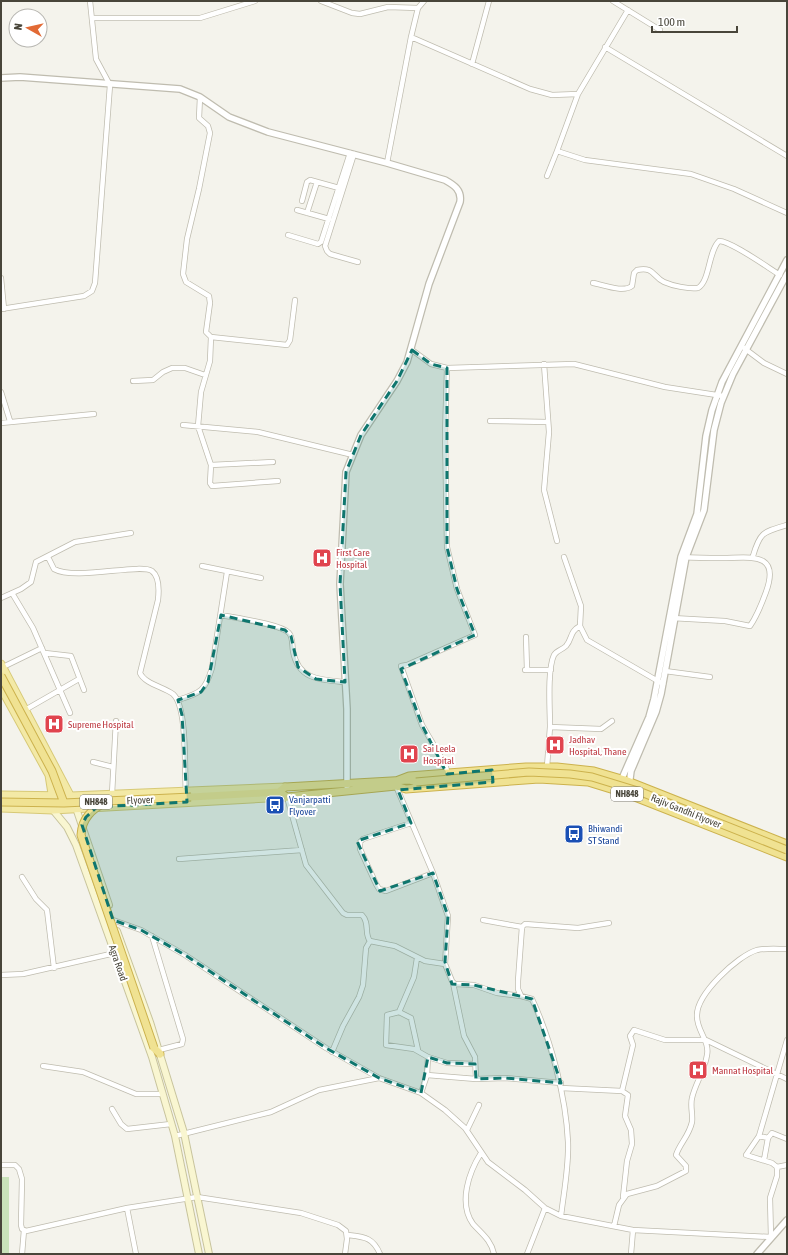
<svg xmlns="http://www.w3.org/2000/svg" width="788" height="1255" font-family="'Asap Condensed',sans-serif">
<rect width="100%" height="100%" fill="#f4f3ec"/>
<path fill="#cae3ba" d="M 1,1177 L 9,1177 L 9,1254 L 1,1254 Z"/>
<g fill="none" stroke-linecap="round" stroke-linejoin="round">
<g stroke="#bfbcaf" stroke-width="6">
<path id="minor" d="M 321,1 L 352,13 L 360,14 L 388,7 L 418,8
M 613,1 L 660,30
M 92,18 L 200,18 L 255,1
M 411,37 L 530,89 L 552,95 L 578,94 L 628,10
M 605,47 L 787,156
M 472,64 L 489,1
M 578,94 L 557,151 L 585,160 L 691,174 L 734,189 L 787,213
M 200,97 L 199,118 L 208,126 L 210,133 L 199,189 L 187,239 L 183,274 L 186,282 L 209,296 L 210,303 L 206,332 L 211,337
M 354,154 L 325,246 L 327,251 L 330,254 L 358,262
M 387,163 L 411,37 L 418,8 L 424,1
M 547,176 L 557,151
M 302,201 L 307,182 L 310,180 L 339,188
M 297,210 L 329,219
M 307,213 L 317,182
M 288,235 L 318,244 L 321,242 L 350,153
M 1,278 L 4,309
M 593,283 C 604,285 623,293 632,286 L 634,273 L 637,270 C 654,266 653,277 664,282 C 673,286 688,289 698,288 C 710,281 708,252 719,241 C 731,241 767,267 780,275
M 1,309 L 84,296 L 92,291 L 95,283 L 110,85 L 96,59 L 90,1
M 744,348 L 764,363 L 787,374
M 412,350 L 431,364 L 447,368 L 574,364 L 665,387 L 723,396
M 544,364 L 549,432 L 544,490 L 557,541
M 447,368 L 445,434 L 447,547 L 457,589 L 475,635 L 407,665 L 401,666 L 422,725 L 445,764 L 448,774
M 133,381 L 153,380 L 163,372 L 172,368 L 185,368 L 205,375
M 1,392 L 10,421
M 490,421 L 548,422
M 1,423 L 94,414
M 183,425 L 258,432 L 353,455
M 273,462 L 211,465 L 198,426 L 201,392 L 210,361 L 211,337 L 287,345 L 290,340 L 295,300
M 211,465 L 210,483 L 212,486 L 278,481
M 753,556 C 760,532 763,532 787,525
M 48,557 L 54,569 C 76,581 139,563 152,571 C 160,577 159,591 158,600 L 140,673 C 145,684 164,687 173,694 C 188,707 184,772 186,793
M 564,557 L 581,606 L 580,626 L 587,640 L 663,684
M 202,566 L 261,578
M 12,593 L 33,628 L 70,713
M 1,598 L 21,589 L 31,582 L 36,562 L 75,542 L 131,533
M 221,615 C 235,618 281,624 289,633 C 293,637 292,646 293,651 C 298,680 321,680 345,682
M 672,618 L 725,621 L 750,626 C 757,616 762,603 766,592 C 781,551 749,558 723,558 C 710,558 696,558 683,557
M 526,637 L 527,670
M 45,653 L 71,656 L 84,690
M 3,667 L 42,648
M 525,670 L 551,670
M 665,671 L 710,677
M 178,700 C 201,693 205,691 212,668 L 227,572
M 25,710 L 79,679
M 550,727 C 550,710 547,670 554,655 C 557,650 562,650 566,646 C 573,638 569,632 580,626
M 93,762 L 113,767
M 547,767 L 550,727 L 601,729 L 612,721
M 396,786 L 433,873 L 448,916 L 445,964
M 112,794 L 116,721
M 287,797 L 306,865 L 343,913 L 347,915 L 362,915 C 370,923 364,934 370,941 L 395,946 L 425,961 L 445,964 L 452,981 L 455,984 L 474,985 L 497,993 L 521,996 L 532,999 C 551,1040 566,1097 568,1142 C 569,1166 564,1191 561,1216
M 411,823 L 363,839 L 360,842 L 360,849 L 376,884 L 379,889 L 386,891 L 433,873
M 179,859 L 302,850
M 22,877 L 36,899 L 47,910 L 54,968
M 483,920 L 522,927
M 108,923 L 113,920 L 141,930 L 185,955 L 326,1048 L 379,1078 L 421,1093 L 445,1110 L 465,1128 L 488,1162 L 525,1190 L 545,1208 L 561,1216 L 633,1230 L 771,1237 L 770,1198 L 777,1176 L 777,1167 L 772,1163 L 746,1155 L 759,1136 L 787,1040
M 152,936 L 183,1039 L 182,1044 L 159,1050
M 417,958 L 414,977 L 399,1012 L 411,1018 L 418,1050
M 1,975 L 23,974 L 115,953
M 453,983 L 464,1036 L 475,1057 L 476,1079
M 521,996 L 518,989 L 518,981 L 522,927 L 525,924 L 578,928 L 609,923
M 399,1012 L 387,1015 L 386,1045 L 414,1049 L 428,1057 L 447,1063 L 475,1064
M 332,1052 L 343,1026 L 359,997 L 363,985 L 366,948 L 370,941
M 43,1066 L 83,1072 L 136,1094 L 163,1094
M 427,1075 L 476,1079 L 505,1078 L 561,1083
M 561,1088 L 622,1091 L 628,1095 L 625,1116 L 631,1130 L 632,1144 L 627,1161 L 623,1197
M 622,1091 L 633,1045 L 630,1036 L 634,1030 L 665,1040 L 706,1040 L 787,1079
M 421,1093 L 427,1075 L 428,1057
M 112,1109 L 121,1124 L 127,1129 L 171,1124
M 467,1130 L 479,1105
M 175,1136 L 271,1112 L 319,1090 L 379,1078
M 759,1136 L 768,1138 L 764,1160
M 768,1138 L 772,1133 L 787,1139
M 481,1153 C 469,1172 458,1203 473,1224 C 482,1234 491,1240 494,1254
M 1,1165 L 15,1165 L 19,1169 L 22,1179 L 21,1225 L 22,1229 L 26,1231 L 127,1208 L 197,1197 L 301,1213 L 338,1225 L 346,1231 L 347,1239 L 345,1254
M 777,1167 L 787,1165
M 127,1208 L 136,1254
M 614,1226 L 619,1205 L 627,1194 L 657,1186 L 686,1171 L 686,1166 L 676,1155 C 680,1143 689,1136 692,1122 C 693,1114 690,1106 692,1098 C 695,1084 705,1070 707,1055 C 710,1041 696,1030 697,1015 C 697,994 737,956 757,950 C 766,948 777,949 787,949
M 347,1235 C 364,1237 373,1237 380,1254
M 22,1254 L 24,1230
M 527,1254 L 545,1208
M 631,1254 L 633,1230"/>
</g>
<g stroke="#bfbcaf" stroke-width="8">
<path id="tertiary" d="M 1,78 L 20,77 L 180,89 L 200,97 L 229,117 L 268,132 L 387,163 L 445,180 C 454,185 462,190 460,202 L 429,284 L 407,362 L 397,381 L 361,435 L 346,472 L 340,584 L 347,709 L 347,786
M 620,783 L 649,717 L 654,699 L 681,557 L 697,514 L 706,436 L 712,410 L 722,382 L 787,260
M 629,786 L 631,771 L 656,712 L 661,694 L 686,557 L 704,510 L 714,430 L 721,403 L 733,374 L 787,274
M 757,1254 L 787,1220"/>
</g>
<g stroke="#c8c49d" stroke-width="8">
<path id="secondary" d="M 76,808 L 109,905
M 53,810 L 67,827 L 76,845 L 152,1057 L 175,1136 L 199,1254
M 117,931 L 150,1022 L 184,1133 L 209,1254"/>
</g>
<g stroke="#d7c977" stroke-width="9">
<path id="primary" d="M 1,664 L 72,799
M 1,688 L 49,775 L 53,800
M 1,795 L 71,796 L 285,787
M 1,808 L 53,810 L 286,797"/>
</g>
<g stroke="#ccb24d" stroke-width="9">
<path id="trunk" d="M 396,781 L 409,776 L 526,767 L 557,767 L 594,771 L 625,780 L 787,844
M 279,792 L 285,787 L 409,780 L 416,782
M 191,797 L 279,792 L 287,797 L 396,786 L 406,789 L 539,779 L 588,782 L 627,794 L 787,857
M 154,1048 L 160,1054"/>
</g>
<use href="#minor" stroke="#fff" stroke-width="4.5"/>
<use href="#tertiary" stroke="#fff" stroke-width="5.5"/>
<use href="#secondary" stroke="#f9f6d1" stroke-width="6"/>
<use href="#primary" stroke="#f3e9a6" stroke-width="7"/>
<use href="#trunk" stroke="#f0e292" stroke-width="7"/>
<g stroke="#ccb24d" stroke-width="9" stroke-linecap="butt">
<path id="trunk-bridge" d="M 1,676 L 52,771 L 64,803
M 416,782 L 529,772 L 570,774 L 592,777 L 641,792 L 787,850
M 1,802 L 64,803 L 191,797
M 106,802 C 92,809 82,818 81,835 L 154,1048"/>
</g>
<use href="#trunk-bridge" stroke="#f0e292" stroke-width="7"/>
</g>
<path fill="#0f766e" fill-opacity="0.2" stroke="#0f766e" stroke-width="3" stroke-dasharray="8 5" stroke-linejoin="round" d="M 412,350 L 431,364 L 447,368 L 447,547 L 457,589 L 475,635 L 401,669 L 422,725 L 447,774 L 492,770 L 493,782 L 398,790 L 411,823 L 357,841 L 380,891 L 433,873 L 448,916 L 445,962 L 452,984 L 474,985 L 532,999 L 561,1083 L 505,1078 L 476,1079 L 475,1064 L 447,1063 L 428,1057 L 421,1093 L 379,1078 L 326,1048 L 185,955 L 141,930 L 113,920 L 82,825 L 86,817 L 97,807 L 187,802 L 182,715 L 178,700 L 201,692 L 208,682 L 221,615 L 285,630 L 291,636 L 298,667 L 316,679 L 345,682 L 340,584 L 346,472 L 361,435 L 397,381 Z"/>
<defs>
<g id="hospital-square" transform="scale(1)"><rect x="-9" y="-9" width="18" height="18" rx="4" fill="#e0444e" stroke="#fff"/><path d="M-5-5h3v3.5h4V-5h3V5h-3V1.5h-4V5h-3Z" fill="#fff"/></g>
<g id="bus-square" transform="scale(1)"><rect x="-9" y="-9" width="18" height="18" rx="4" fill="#1a4fb4" stroke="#fff"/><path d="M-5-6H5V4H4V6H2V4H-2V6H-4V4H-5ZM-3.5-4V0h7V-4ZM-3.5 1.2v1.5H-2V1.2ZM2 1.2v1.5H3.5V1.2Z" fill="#fff"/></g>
</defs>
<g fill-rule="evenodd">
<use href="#hospital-square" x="322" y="558"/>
<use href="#hospital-square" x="54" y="724"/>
<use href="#hospital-square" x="555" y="745"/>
<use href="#hospital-square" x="409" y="754"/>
<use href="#bus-square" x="275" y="805"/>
<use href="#bus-square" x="574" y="834"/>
<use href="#hospital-square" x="698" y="1070"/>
</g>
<g text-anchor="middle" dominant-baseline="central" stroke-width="4" stroke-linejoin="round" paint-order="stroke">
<g fill="#fff" stroke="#7f7d75" stroke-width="1">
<rect x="611" y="787" width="32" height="14" rx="3"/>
<rect x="80" y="795" width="32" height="14" rx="3"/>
</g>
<g font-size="9" font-weight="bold" fill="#48453a">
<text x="627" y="794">NH848</text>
<text x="96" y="802">NH848</text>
</g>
<g font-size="10" fill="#be3a42" stroke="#fff" text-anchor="start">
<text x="336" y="552">First Care<tspan x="336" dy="12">Hospital</tspan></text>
<text x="68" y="724">Supreme Hospital</text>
<text x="569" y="739">Jadhav<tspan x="569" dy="12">Hospital, Thane</tspan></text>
<text x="423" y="748">Sai Leela<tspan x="423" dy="12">Hospital</tspan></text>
<text x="712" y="1070">Mannat Hospital</text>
</g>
<g font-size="10" fill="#164399" stroke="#fff" text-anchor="start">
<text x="289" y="799">Vanjarpatti<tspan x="289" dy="12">Flyover</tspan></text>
<text x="588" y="828">Bhiwandi<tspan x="588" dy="12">ST Stand</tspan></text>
</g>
<g font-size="10" fill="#48453a" stroke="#fff">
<text transform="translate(140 800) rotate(-3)">Flyover</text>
<text transform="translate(686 811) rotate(22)">Rajiv Gandhi Flyover</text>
<text transform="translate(118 963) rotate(71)">Agra Road</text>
</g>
</g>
<rect width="788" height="1255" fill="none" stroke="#48453a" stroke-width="4"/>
<g transform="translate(28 28) rotate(278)"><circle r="19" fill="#ffffff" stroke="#b6b5b0"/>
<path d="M0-3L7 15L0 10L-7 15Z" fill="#e26a35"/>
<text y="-6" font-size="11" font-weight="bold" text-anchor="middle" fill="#48453a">N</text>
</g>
<path d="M652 26v6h85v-6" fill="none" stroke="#48453a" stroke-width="2"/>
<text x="658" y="26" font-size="12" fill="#48453a" stroke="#ffffff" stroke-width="3" paint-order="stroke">100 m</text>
</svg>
